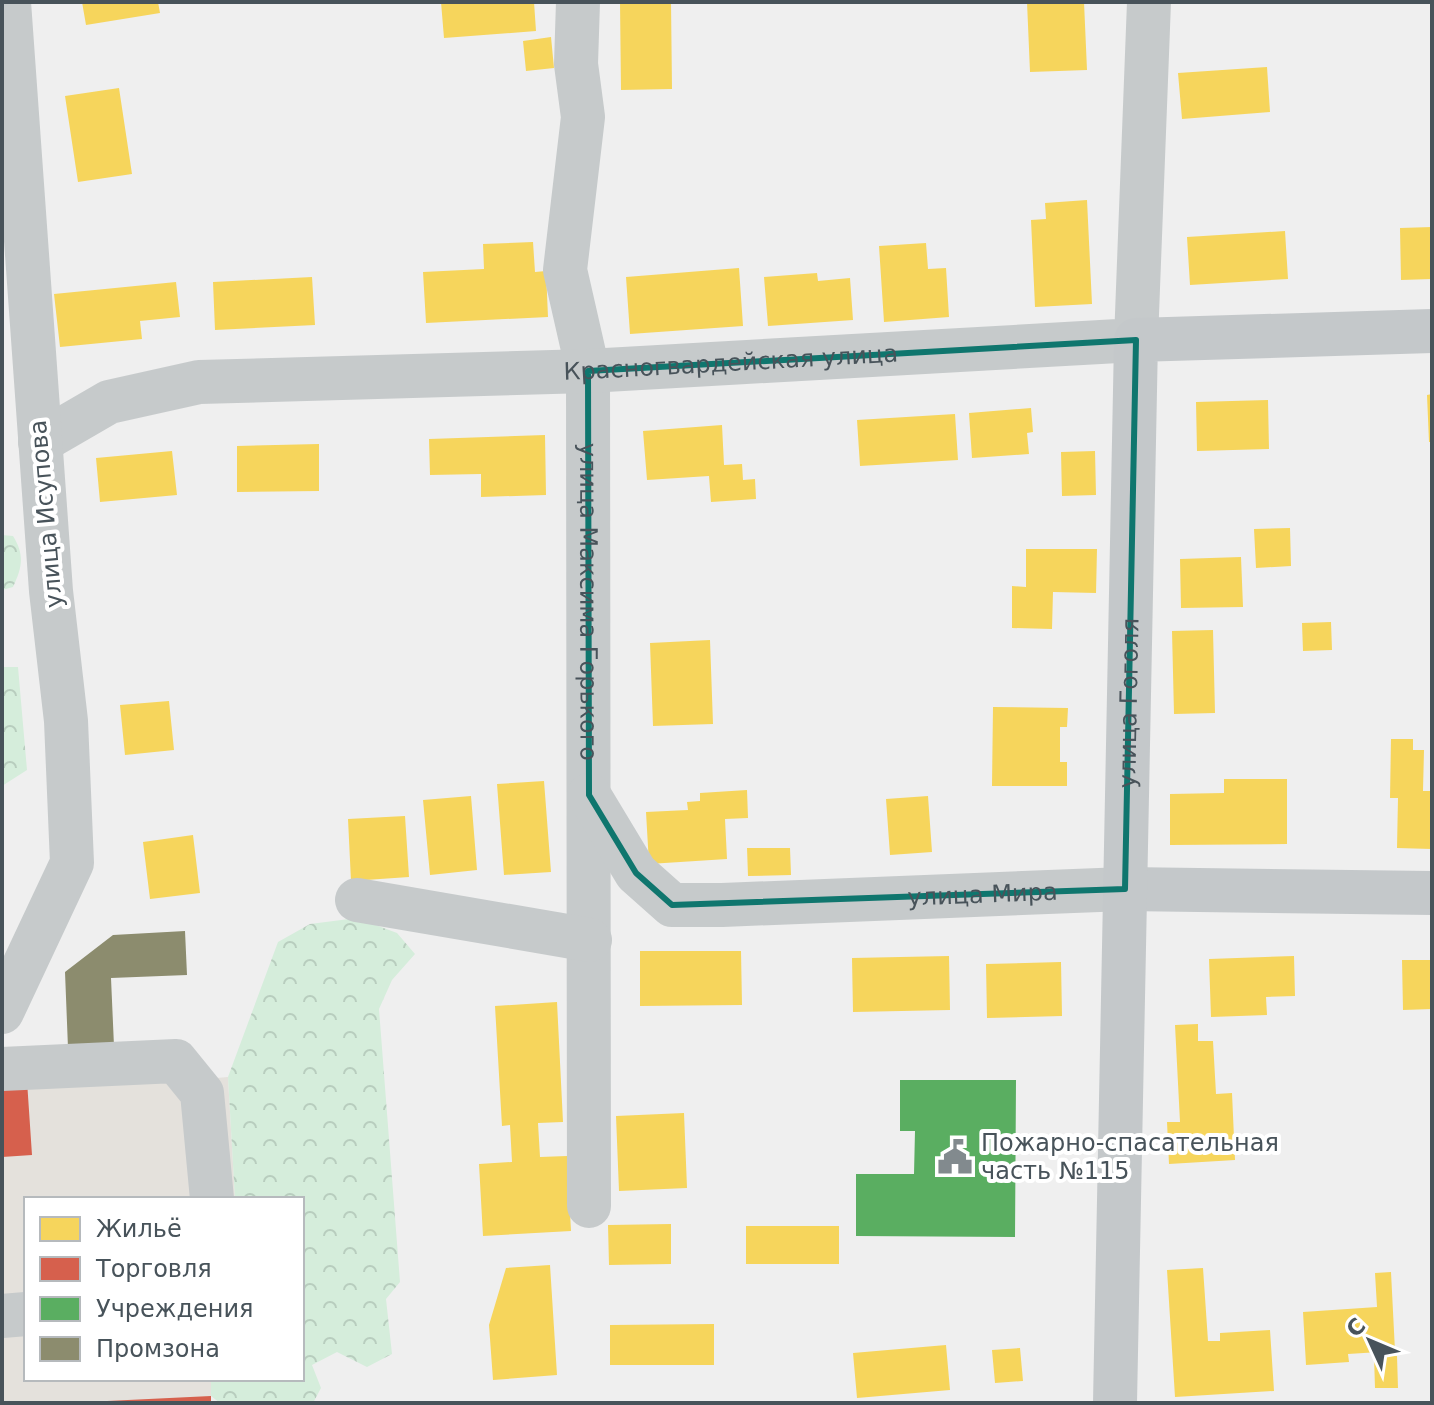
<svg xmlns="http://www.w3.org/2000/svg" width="1434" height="1405" font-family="'DejaVu Sans',sans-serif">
<defs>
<pattern id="forest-crowns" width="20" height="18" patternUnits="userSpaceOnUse" patternTransform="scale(2)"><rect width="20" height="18" fill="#d5eddb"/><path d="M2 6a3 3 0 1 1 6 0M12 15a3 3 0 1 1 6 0" fill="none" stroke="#b8cdbe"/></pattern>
</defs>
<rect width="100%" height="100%" fill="#efefef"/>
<path fill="#e4e1dc" d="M 228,1077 L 235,1199 L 26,1199 L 26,1379 L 211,1379 L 211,1403 L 2,1403 L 2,1083 L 171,1082 Z"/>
<path fill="url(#forest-crowns)" d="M 2,535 L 13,536 C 25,555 22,568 13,587 L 2,590 Z
M 2,667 L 18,667 L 27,770 L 2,786 Z
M 357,918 L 397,933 L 415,954 L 392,980 L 379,1009 L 400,1282 L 386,1299 L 392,1354 L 367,1367 L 337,1352 L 312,1365 L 321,1388 L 313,1403 L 220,1403 L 211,1396 L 211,1379 L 302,1379 L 302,1199 L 235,1199 L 228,1077 L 278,942 L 310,924 Z"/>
<path fill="#f6d55c" d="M 82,2 L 158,2 L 160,13 L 86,25 Z
M 441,2 L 534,2 L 536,31 L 444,38 Z
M 620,2 L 671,2 L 672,89 L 621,90 Z
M 1027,2 L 1084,2 L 1087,70 L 1030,72 Z
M 551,37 L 554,68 L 526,71 L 523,41 Z
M 1267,67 L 1270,112 L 1182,119 L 1178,73 Z
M 119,88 L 132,174 L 78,182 L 65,96 Z
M 1087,200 L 1092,304 L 1035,307 L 1031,220 L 1046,219 L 1045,203 Z
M 1432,227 L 1432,279 L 1401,280 L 1400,228 Z
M 1285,231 L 1288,279 L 1190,285 L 1187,237 Z
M 533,242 L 535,272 L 546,271 L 548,317 L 426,323 L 423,272 L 484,269 L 483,244 Z
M 926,243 L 928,269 L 946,268 L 949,317 L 884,322 L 879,246 Z
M 739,268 L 743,326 L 630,334 L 626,277 Z
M 817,273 L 818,281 L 850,278 L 853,320 L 768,326 L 764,277 Z
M 312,277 L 315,325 L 215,330 L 213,282 Z
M 176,282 L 180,317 L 140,321 L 142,339 L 60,347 L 54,294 Z
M 1432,394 L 1432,442 L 1429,442 L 1427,395 Z
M 1268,400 L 1269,449 L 1197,451 L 1196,402 Z
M 1031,408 L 1033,432 L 1027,433 L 1029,454 L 972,458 L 969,413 Z
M 955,414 L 958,460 L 860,466 L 857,420 Z
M 722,425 L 724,465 L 742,464 L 743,480 L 755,479 L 756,499 L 711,502 L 709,476 L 647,480 L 643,431 Z
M 545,435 L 546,495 L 481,497 L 481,474 L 430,475 L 429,439 Z
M 319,444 L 319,491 L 237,492 L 237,446 Z
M 172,451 L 177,495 L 100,502 L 96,458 Z
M 1095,451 L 1096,495 L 1062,496 L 1061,452 Z
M 1290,528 L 1291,566 L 1256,568 L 1254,529 Z
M 1026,549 L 1097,549 L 1096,593 L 1053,592 L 1052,629 L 1012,628 L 1012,586 L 1026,587 Z
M 1241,557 L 1243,607 L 1181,608 L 1180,559 Z
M 1331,622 L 1332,650 L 1303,651 L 1302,623 Z
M 1213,630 L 1215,713 L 1174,714 L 1172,631 Z
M 710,640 L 713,724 L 653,726 L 650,643 Z
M 169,701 L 174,750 L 125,755 L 120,705 Z
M 993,707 L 1068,708 L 1067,727 L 1060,727 L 1060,762 L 1067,762 L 1067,786 L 992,786 Z
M 1391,739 L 1413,739 L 1413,750 L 1424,750 L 1423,791 L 1430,791 L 1432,849 L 1397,848 L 1398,798 L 1390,798 Z
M 1224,779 L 1287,779 L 1287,844 L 1170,845 L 1170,794 L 1224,793 Z
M 544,781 L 551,872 L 504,875 L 497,784 Z
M 747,790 L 748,818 L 725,819 L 727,859 L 649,864 L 646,812 L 688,810 L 687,802 L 700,801 L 700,793 Z
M 471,796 L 477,870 L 430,875 L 423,800 Z
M 928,796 L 932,852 L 890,855 L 886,799 Z
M 405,816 L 409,877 L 351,881 L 348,819 Z
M 193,835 L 200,893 L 150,899 L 143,842 Z
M 747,848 L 790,848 L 791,875 L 748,876 Z
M 640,951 L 741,951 L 742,1005 L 640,1006 Z
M 949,956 L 950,1010 L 853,1012 L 852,958 Z
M 1294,956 L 1295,996 L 1266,997 L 1267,1015 L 1211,1017 L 1209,959 Z
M 1402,960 L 1432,960 L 1432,1009 L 1403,1010 Z
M 1061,962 L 1062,1016 L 987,1018 L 986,964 Z
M 557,1002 L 563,1122 L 538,1123 L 540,1157 L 567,1156 L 571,1231 L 483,1236 L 479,1164 L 512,1162 L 510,1125 L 502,1126 L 495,1006 Z
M 1198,1024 L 1198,1041 L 1213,1041 L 1216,1094 L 1232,1093 L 1235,1160 L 1169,1164 L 1167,1122 L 1180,1122 L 1175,1025 Z
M 684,1113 L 687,1188 L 619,1191 L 616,1116 Z
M 671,1224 L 671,1264 L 609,1265 L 608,1225 Z
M 746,1226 L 839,1226 L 839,1264 L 746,1264 Z
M 550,1265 L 557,1375 L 493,1380 L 489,1325 L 506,1268 Z
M 1203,1268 L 1208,1341 L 1220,1341 L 1220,1333 L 1270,1330 L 1274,1391 L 1175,1397 L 1167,1270 Z
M 1391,1272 L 1395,1351 L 1348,1354 L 1349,1362 L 1306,1365 L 1303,1312 L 1377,1307 L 1375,1273 Z
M 714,1324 L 714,1365 L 610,1365 L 610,1325 Z
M 946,1345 L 950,1390 L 857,1398 L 853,1353 Z
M 1020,1348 L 1023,1381 L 995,1383 L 992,1350 Z
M 1374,1356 L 1397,1356 L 1398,1388 L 1375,1388 Z"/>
<path fill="#d6604d" d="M 27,1081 L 32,1155 L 2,1157 L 2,1083 Z
M 211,1396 L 211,1403 L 108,1403 L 107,1401 Z"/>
<path fill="#5aae61" d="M 900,1080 L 1016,1080 L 1015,1237 L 856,1236 L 856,1174 L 914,1174 L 915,1131 L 900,1131 Z"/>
<path fill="#8c8c6e" d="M 185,931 L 187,975 L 111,978 L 114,1046 L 68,1048 L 65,972 L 113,935 Z"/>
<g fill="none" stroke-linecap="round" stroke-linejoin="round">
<g stroke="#c6cacb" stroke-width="44">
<path id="s1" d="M 578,2 L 576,64 L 583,117 L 565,270 L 588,371 L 589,1206"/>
<path id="s2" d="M 40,442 L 109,402 L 199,382 L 588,371 L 1136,340 L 1149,2"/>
<path id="s3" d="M 589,795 L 636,873 L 672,905 L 722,905 L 1125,889"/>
<path d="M 357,900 L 590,940"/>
<path d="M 2,1012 L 72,863 L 66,721 L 51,591 L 9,2"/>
<path d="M 2,1069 L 176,1061 L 202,1093 L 212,1199"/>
<path d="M 2,1316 L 26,1314"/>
</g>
<g stroke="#c4c8ca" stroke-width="44">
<path d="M 1125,889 L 1432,893"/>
<path id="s4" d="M 1115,1403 L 1136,340 L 1432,331"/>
</g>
</g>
<path fill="none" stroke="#0f766e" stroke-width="6" stroke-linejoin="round" d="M 1136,340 L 1125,889 L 672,905 L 636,873 L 589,795 L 588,371 Z"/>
<defs>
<g id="civic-bare" transform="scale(2.76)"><path d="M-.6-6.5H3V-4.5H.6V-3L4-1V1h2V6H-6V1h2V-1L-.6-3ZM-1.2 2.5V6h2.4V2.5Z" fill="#828a8e" stroke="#fff" stroke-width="2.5" paint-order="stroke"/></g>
</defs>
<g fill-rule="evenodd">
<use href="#civic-bare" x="955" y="1157"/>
</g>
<g text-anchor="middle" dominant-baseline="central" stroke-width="8" stroke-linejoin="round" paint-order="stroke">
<g font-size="24" fill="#48535a" stroke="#fff">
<text stroke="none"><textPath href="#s2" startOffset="704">Красногвардейская улица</textPath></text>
<text transform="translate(46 514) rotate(-95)">улица Исупова</text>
<text stroke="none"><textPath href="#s1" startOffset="604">улица Максима Горького</textPath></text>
<text stroke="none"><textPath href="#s4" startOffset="700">улица Гоголя</textPath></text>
<text stroke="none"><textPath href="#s3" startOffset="450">улица Мира</textPath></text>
</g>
<g font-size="24" fill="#48535a" stroke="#fff" text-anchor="start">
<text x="981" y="1143">Пожарно-спасательная<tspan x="981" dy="28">часть №115</tspan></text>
</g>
</g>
<rect width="1434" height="1405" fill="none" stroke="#48535a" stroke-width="8"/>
<rect x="24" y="1197" width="280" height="184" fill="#ffffff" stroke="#b6babd" stroke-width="2"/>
<rect x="40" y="1217" width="40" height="24" fill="#f6d55c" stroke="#b6babd" stroke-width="2"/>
<text x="96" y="1237" font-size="24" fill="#48535a">Жильё</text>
<rect x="40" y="1257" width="40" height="24" fill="#d6604d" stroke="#b6babd" stroke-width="2"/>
<text x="96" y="1277" font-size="24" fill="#48535a">Торговля</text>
<rect x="40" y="1297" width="40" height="24" fill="#5aae61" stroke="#b6babd" stroke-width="2"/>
<text x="96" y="1317" font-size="24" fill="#48535a">Учреждения</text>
<rect x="40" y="1337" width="40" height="24" fill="#8c8c6e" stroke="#b6babd" stroke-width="2"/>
<text x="96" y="1357" font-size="24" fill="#48535a">Промзона</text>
<g transform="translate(1370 1341) rotate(314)" stroke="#ffffff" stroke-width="6" paint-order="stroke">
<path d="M0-6L14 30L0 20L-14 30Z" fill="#48535a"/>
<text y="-12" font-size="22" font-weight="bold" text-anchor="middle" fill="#48535a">С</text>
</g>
</svg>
